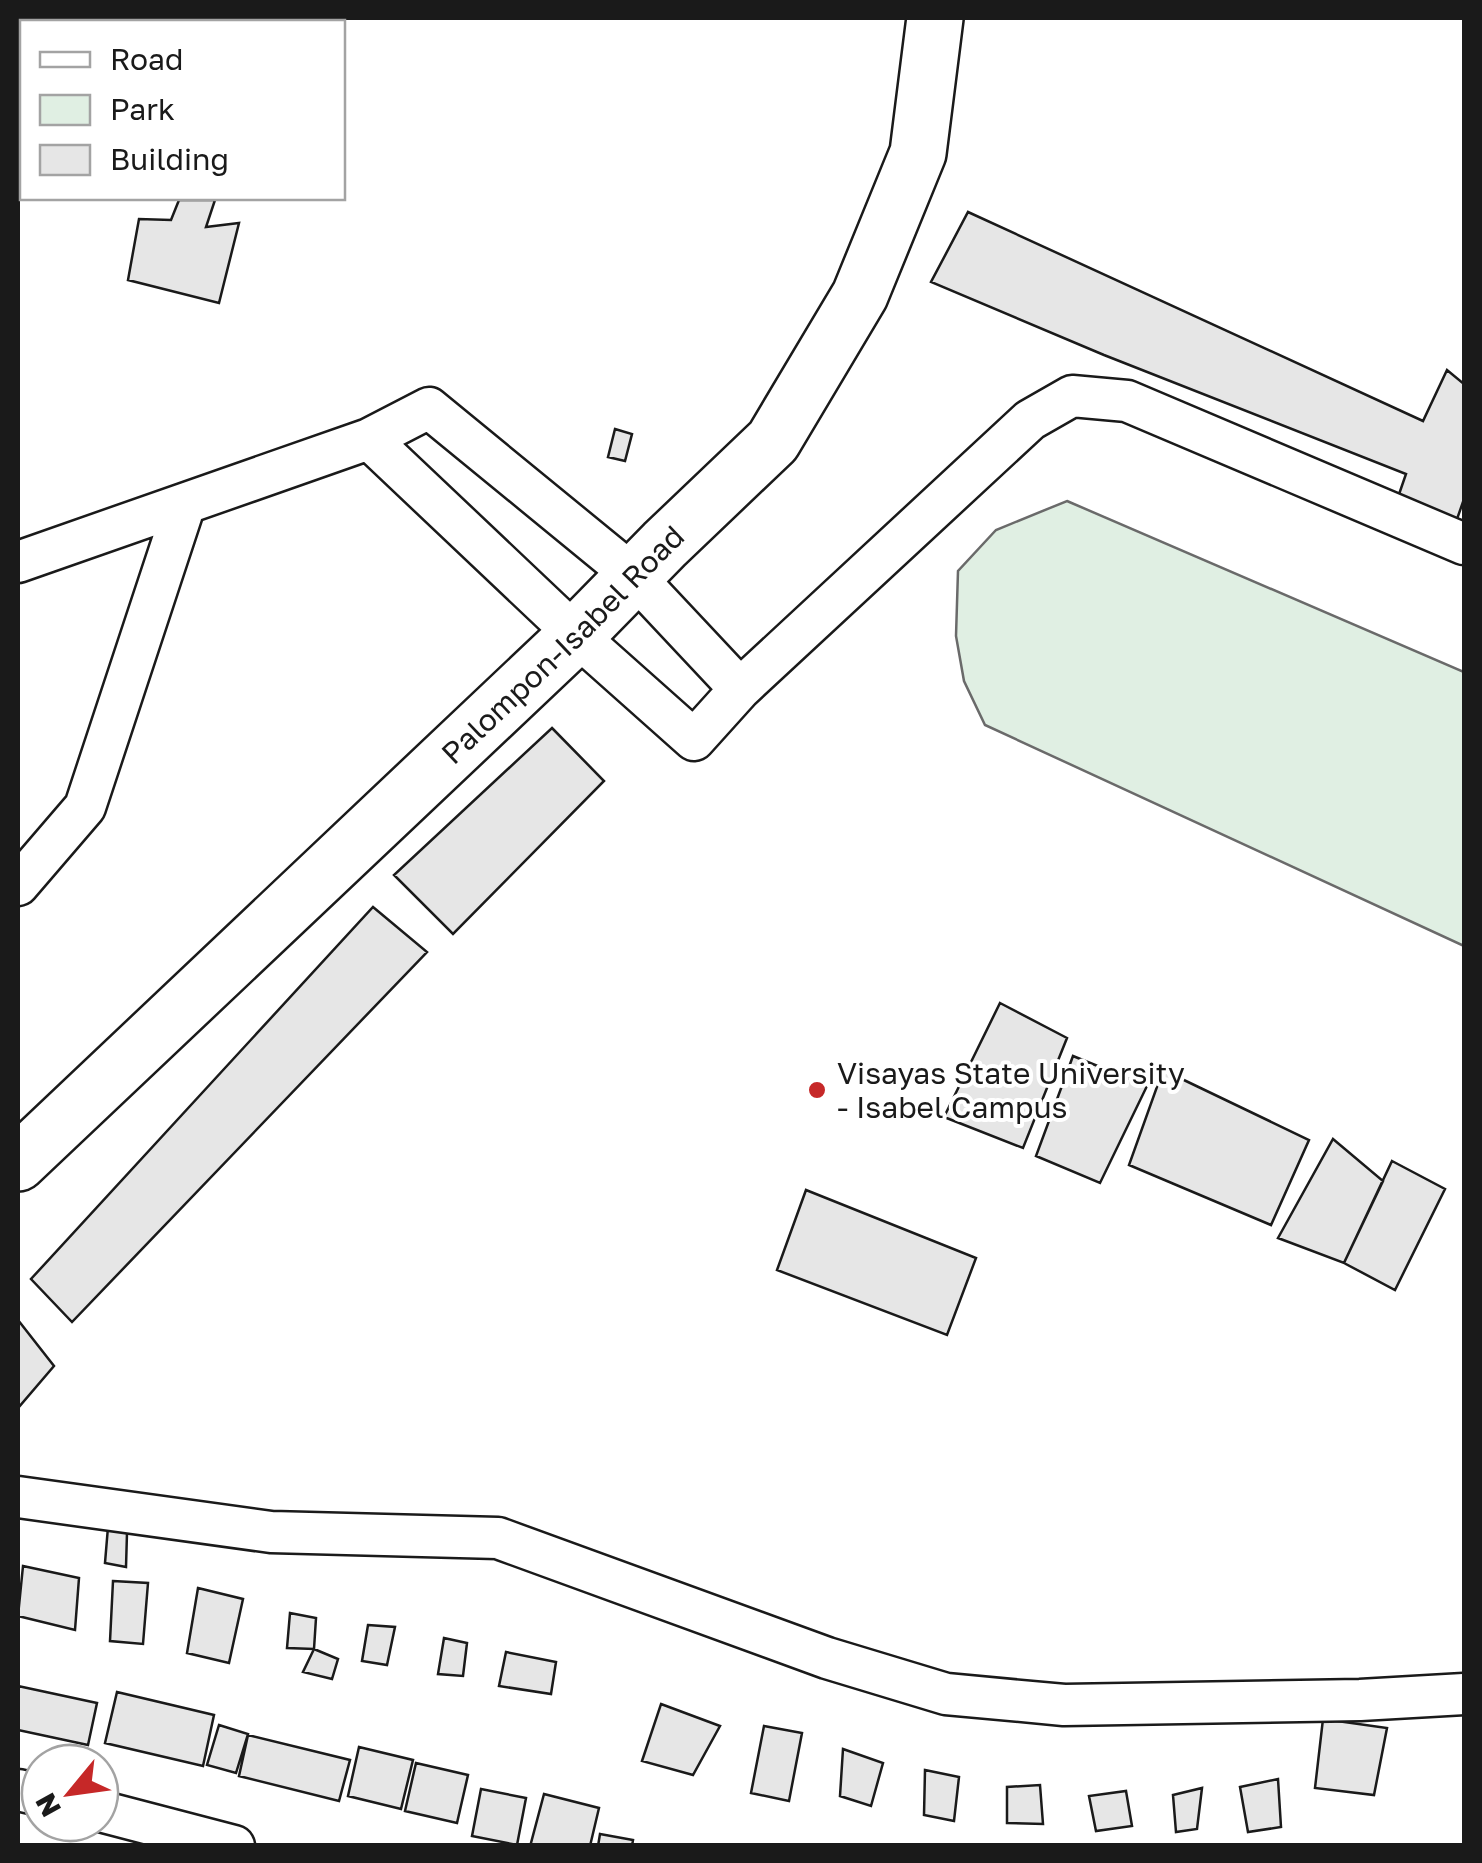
<svg xmlns="http://www.w3.org/2000/svg" width="1482" height="1863" font-family="'Golos Text',sans-serif">
<rect width="100%" height="100%" fill="#fff"/>
<path fill="#e0efe3" stroke="#6a6a6a" stroke-width="2.5" d="M 1067,501 L 1464,672 L 1464,946 L 985,725 L 964,681 L 956,636 L 958,571 L 996,530 Z"/>
<path fill="#e6e6e6" stroke="#1a1a1a" stroke-width="2.5" d="M 179,200 L 215,200 L 206,227 L 239,223 L 219,303 L 128,280 L 139,219 L 171,220 Z
M 968,212 L 1423,421 L 1447,370 L 1464,384 L 1464,499 L 1456,522 L 1396,503 L 1406,474 L 1104,355 L 931,282 Z
M 615,429 L 632,434 L 625,461 L 608,457 Z
M 552,728 L 604,781 L 453,934 L 394,875 Z
M 373,907 L 427,952 L 72,1322 L 31,1279 Z
M 1000,1003 L 1067,1038 L 1023,1148 L 944,1117 Z
M 1073,1056 L 1147,1086 L 1100,1183 L 1036,1156 Z
M 1163,1070 L 1309,1140 L 1271,1225 L 1129,1165 Z
M 1333,1139 L 1383,1181 L 1344,1263 L 1278,1238 Z
M 1392,1161 L 1445,1189 L 1395,1290 L 1344,1263 Z
M 806,1190 L 976,1258 L 947,1335 L 777,1270 Z
M 18,1320 L 54,1366 L 18,1408 Z
M 108,1527 L 127,1533 L 126,1567 L 105,1563 Z
M 23,1566 L 79,1578 L 75,1630 L 18,1616 Z
M 113,1581 L 148,1583 L 143,1644 L 110,1641 Z
M 198,1588 L 243,1599 L 229,1663 L 187,1653 Z
M 290,1613 L 316,1618 L 314,1649 L 287,1648 Z
M 368,1625 L 395,1627 L 387,1665 L 362,1661 Z
M 444,1638 L 467,1643 L 463,1676 L 438,1674 Z
M 314,1649 L 338,1659 L 332,1679 L 303,1672 Z
M 506,1652 L 556,1662 L 551,1694 L 499,1686 Z
M 18,1686 L 97,1703 L 88,1745 L 18,1730 Z
M 117,1692 L 214,1715 L 203,1766 L 105,1743 Z
M 661,1704 L 720,1726 L 693,1775 L 642,1761 Z
M 1323,1719 L 1387,1728 L 1374,1795 L 1315,1788 Z
M 219,1725 L 248,1734 L 236,1773 L 207,1765 Z
M 764,1726 L 802,1733 L 789,1801 L 751,1793 Z
M 248,1735 L 350,1760 L 339,1801 L 239,1776 Z
M 359,1747 L 413,1760 L 401,1809 L 348,1796 Z
M 843,1749 L 883,1763 L 871,1806 L 840,1796 Z
M 416,1763 L 468,1775 L 457,1823 L 405,1811 Z
M 925,1770 L 959,1777 L 954,1821 L 924,1815 Z
M 1278,1779 L 1281,1827 L 1248,1832 L 1240,1787 Z
M 1040,1785 L 1043,1824 L 1007,1823 L 1007,1787 Z
M 1202,1788 L 1197,1829 L 1176,1832 L 1173,1795 Z
M 481,1789 L 526,1798 L 517,1845 L 472,1836 Z
M 1126,1791 L 1132,1826 L 1096,1831 L 1089,1796 Z
M 544,1794 L 599,1808 L 590,1846 L 540,1846 L 531,1843 Z
M 600,1834 L 633,1840 L 632,1846 L 598,1846 Z"/>
<g fill="none" stroke-linecap="round" stroke-linejoin="round">
<g stroke="#1a1a1a" stroke-width="45">
<path id="minor" d="M 18,562 L 369,439 L 576,635 L 694,740 L 740,689 L 634,576 L 429,408 L 369,439
M 740,689 L 1030,420 L 1072,396 L 1127,401 L 1464,544
M 18,885 L 85,807 L 185,504
M 18,1497 L 271,1532 L 498,1538 L 827,1658 L 946,1694 L 1064,1705 L 1360,1700 L 1464,1694
M 18,1790 L 40,1795
M 100,1811 L 234,1846"/>
</g>
<g stroke="#1a1a1a" stroke-width="60">
<g id="highway">
<path id="s1" d="M 18,1163 L 576,635 L 665,544 L 773,441 L 860,295 L 918,153 L 935,18"/>
</g>
</g>
<use href="#minor" stroke="#fff" stroke-width="40"/>
<use href="#highway" stroke="#fff" stroke-width="55"/>
</g>
<circle fill="#c62828" stroke="#fff" stroke-width="4" cx="817" cy="1090" r="10"/>
<g text-anchor="middle" dominant-baseline="central" stroke-width="8" stroke-linejoin="round" paint-order="stroke">
<g font-size="30" fill="#1a1a1a" stroke="#fff">
<text stroke="none"><textPath href="#s1" startOffset="752">Palompon-Isabel Road</textPath></text>
</g>
<g font-size="30" fill="#1a1a1a" stroke="#fff" text-anchor="start">
<text x="837" y="1073">Visayas State University<tspan x="837" dy="34">- Isabel Campus</tspan></text>
</g>
</g>
<rect width="1482" height="1863" fill="none" stroke="#1a1a1a" stroke-width="40"/>
<rect x="20" y="20" width="325" height="180" fill="#ffffff" stroke="#a3a3a3" stroke-width="2.5"/>
<rect x="40" y="52" width="50" height="15" fill="#ffffff" stroke="#a3a3a3" stroke-width="2.5"/>
<text x="110" y="70" font-size="30" fill="#1a1a1a">Road</text>
<rect x="40" y="95" width="50" height="30" fill="#e0efe3" stroke="#a3a3a3" stroke-width="2.5"/>
<text x="110" y="120" font-size="30" fill="#1a1a1a">Park</text>
<rect x="40" y="145" width="50" height="30" fill="#e6e6e6" stroke="#a3a3a3" stroke-width="2.5"/>
<text x="110" y="170" font-size="30" fill="#1a1a1a">Building</text>
<g transform="translate(70 1793) rotate(241)"><circle r="48" fill="#ffffff" stroke="#a3a3a3" stroke-width="2.5"/>
<path d="M0-8L18 38L0 25L-18 38Z" fill="#c62828"/>
<text y="-15" font-size="28" font-weight="bold" text-anchor="middle" fill="#1a1a1a">N</text>
</g>
</svg>
